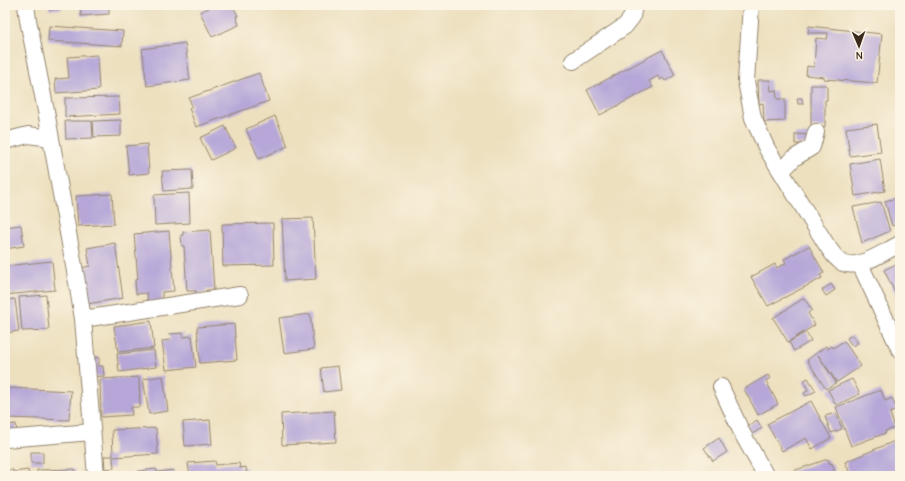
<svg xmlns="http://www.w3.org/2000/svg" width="905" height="481" font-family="'Comic Neue',sans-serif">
<rect width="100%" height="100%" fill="#fcf5e5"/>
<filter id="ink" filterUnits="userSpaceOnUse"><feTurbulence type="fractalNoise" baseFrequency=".025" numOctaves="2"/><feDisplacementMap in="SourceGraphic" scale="8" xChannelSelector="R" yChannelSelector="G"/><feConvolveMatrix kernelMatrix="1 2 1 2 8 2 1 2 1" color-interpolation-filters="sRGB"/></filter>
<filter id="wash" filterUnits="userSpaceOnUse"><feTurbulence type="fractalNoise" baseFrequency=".012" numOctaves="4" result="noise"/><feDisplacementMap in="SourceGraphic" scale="16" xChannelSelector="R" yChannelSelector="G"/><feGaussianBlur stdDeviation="0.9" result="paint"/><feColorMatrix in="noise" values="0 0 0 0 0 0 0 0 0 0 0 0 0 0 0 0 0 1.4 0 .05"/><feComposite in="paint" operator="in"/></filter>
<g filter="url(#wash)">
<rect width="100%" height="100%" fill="#ede0bf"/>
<g id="blocks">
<path fill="#b6a7d8" d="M 49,5 L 62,5 L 62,9 L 49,10 Z
M 80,5 L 109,5 L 109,14 L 81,16 Z
M 215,5 L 227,5 L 229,8 L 233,6 L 238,16 L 236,16 L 239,25 L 212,37 L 200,12 Z
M 49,26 L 123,31 L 122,46 L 48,41 Z
M 809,26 L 882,34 L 877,83 L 824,79 L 824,77 L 806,75 L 807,66 L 814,67 L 816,38 L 827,39 L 828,33 L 808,33 Z
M 185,43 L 190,80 L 147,86 L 142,49 Z
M 662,50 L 675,75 L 665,81 L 663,78 L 660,80 L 658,76 L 649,81 L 653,87 L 600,115 L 587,90 Z
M 97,55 L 99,90 L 56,93 L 55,79 L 69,78 L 67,57 Z
M 259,73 L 269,101 L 196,127 L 189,108 L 192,106 L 189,98 Z
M 758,80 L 770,80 L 771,91 L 776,90 L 777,99 L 785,99 L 785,121 L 764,122 L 763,103 L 759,104 Z
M 811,85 L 827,85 L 827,100 L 825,100 L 825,127 L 811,127 Z
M 119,97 L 120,114 L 65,117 L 65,98 Z
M 797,98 L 802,98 L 803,104 L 798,104 Z
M 275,116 L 288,146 L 259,159 L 246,129 Z
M 121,120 L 121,136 L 94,137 L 93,121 Z
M 65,121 L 92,121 L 93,138 L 66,139 Z
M 877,124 L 881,152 L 850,156 L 846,128 Z
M 225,126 L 236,148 L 211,160 L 200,138 Z
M 795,134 L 809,135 L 809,144 L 795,144 Z
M 147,144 L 149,173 L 129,175 L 126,146 Z
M 880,159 L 885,191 L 855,196 L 850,164 Z
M 192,170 L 193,189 L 164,191 L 162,171 Z
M 189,193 L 190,223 L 155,225 L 154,195 Z
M 112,194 L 114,224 L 78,226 L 76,196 Z
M 896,198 L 900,210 L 900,223 L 892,226 L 885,201 Z
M 881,202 L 890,231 L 862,243 L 853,207 Z
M 313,218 L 316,279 L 285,281 L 282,219 Z
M 273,223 L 274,265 L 223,266 L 222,224 Z
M 21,225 L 24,246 L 5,249 L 5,227 Z
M 210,230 L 214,290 L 206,290 L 206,293 L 196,294 L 196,291 L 187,291 L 184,246 L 182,246 L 181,235 L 183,235 L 183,232 Z
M 169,231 L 174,291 L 162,292 L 162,302 L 148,303 L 147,293 L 136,294 L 135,280 L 138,279 L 134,234 Z
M 115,243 L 123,298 L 87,304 L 81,268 L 90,266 L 87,248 Z
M 809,246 L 824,273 L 820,275 L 822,278 L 768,306 L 751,277 L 775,264 L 777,268 L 786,263 L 784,259 Z
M 52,261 L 55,290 L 5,295 L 5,266 Z
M 900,262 L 900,298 L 898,299 L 884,270 Z
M 831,284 L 835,290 L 826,296 L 822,290 Z
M 46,295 L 49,330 L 22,331 L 19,297 Z
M 804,298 L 812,310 L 808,313 L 815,325 L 788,342 L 773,318 Z
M 15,299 L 19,331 L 5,333 L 5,300 Z
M 310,314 L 314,349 L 284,353 L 279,318 Z
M 151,321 L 154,348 L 118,352 L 114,326 Z
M 234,324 L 237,360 L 200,363 L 197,327 Z
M 806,332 L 811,341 L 794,351 L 789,342 Z
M 183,333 L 183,337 L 192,336 L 196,367 L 166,370 L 162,341 L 170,340 L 169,334 Z
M 852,335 L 858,343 L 852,346 L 847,338 Z
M 844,341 L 861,366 L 837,382 L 818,355 L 836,383 L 826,389 L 807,360 L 826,346 L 828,349 L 832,346 L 833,348 Z
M 154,350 L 156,367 L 119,372 L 117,354 Z
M 99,357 L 99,366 L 103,366 L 104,376 L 91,377 L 90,358 Z
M 338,366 L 341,390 L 324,392 L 321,368 Z
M 768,375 L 770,378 L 766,381 L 778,404 L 758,415 L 744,389 Z
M 163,376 L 168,411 L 149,414 L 143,379 Z
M 139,377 L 140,407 L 131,407 L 132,415 L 101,417 L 100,379 Z
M 808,378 L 816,391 L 806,396 L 804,393 L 808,390 L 803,381 Z
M 852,379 L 860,394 L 836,405 L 828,390 Z
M 8,388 L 71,391 L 69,420 L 7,418 Z
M 881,390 L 885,401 L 892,398 L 897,410 L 890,413 L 895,428 L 885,431 L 886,433 L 851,446 L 836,407 Z
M 811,401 L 831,438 L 812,449 L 806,438 L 782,451 L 767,424 Z
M 334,411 L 336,442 L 282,445 L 281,414 Z
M 836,413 L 842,429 L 831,433 L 825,416 Z
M 210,420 L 212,444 L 185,446 L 183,422 Z
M 757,420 L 762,428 L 752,434 L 747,426 Z
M 16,424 L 17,433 L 6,433 L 5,425 Z
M 156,428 L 158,454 L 113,457 L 114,468 L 105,469 L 104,456 L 113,456 L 112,430 Z
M 719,438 L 727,452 L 713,461 L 704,448 Z
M 897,440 L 900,447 L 900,471 L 888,476 L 851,476 L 845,462 Z
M 31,452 L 43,452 L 43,463 L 31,463 Z
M 828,459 L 830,464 L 832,463 L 836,476 L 792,476 L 790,472 Z
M 215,461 L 216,465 L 239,463 L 240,468 L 246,467 L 247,476 L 190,476 L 188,463 Z
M 75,469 L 75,476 L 37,476 L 37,470 Z
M 156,469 L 157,472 L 174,470 L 175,476 L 139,476 L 138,471 Z
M 5,470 L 13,470 L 13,472 L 28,470 L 29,476 L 5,476 Z"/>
</g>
</g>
<g filter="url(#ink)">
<use href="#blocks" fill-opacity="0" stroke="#94856e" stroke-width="1"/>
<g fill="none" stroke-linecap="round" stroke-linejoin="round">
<g stroke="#94856e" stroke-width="18">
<path id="minor" d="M 26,5 L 28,20 L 46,111 L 78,288 L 83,319 L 96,476
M 751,5 L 746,81 L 753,118 L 767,149 L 826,244 C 831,251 835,259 843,263 C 859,270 885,251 900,244
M 573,61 L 625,26 L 632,17 L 634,5
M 5,141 L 28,135 L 51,138
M 781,172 L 794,158 L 812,147 L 816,132
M 860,264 L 900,350
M 83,319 L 240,295
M 721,387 L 742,433 L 766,476
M 5,439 L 92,432"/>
</g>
<use href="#minor" stroke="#fff" stroke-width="16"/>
</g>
</g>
<rect width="905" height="481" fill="none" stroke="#fcf5e5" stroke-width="20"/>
<g transform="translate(859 46) rotate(178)" stroke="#fcf5e5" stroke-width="3" paint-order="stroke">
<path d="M0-3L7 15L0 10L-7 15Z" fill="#3b2a1e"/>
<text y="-6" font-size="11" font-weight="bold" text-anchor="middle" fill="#3b2a1e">N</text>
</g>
</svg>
